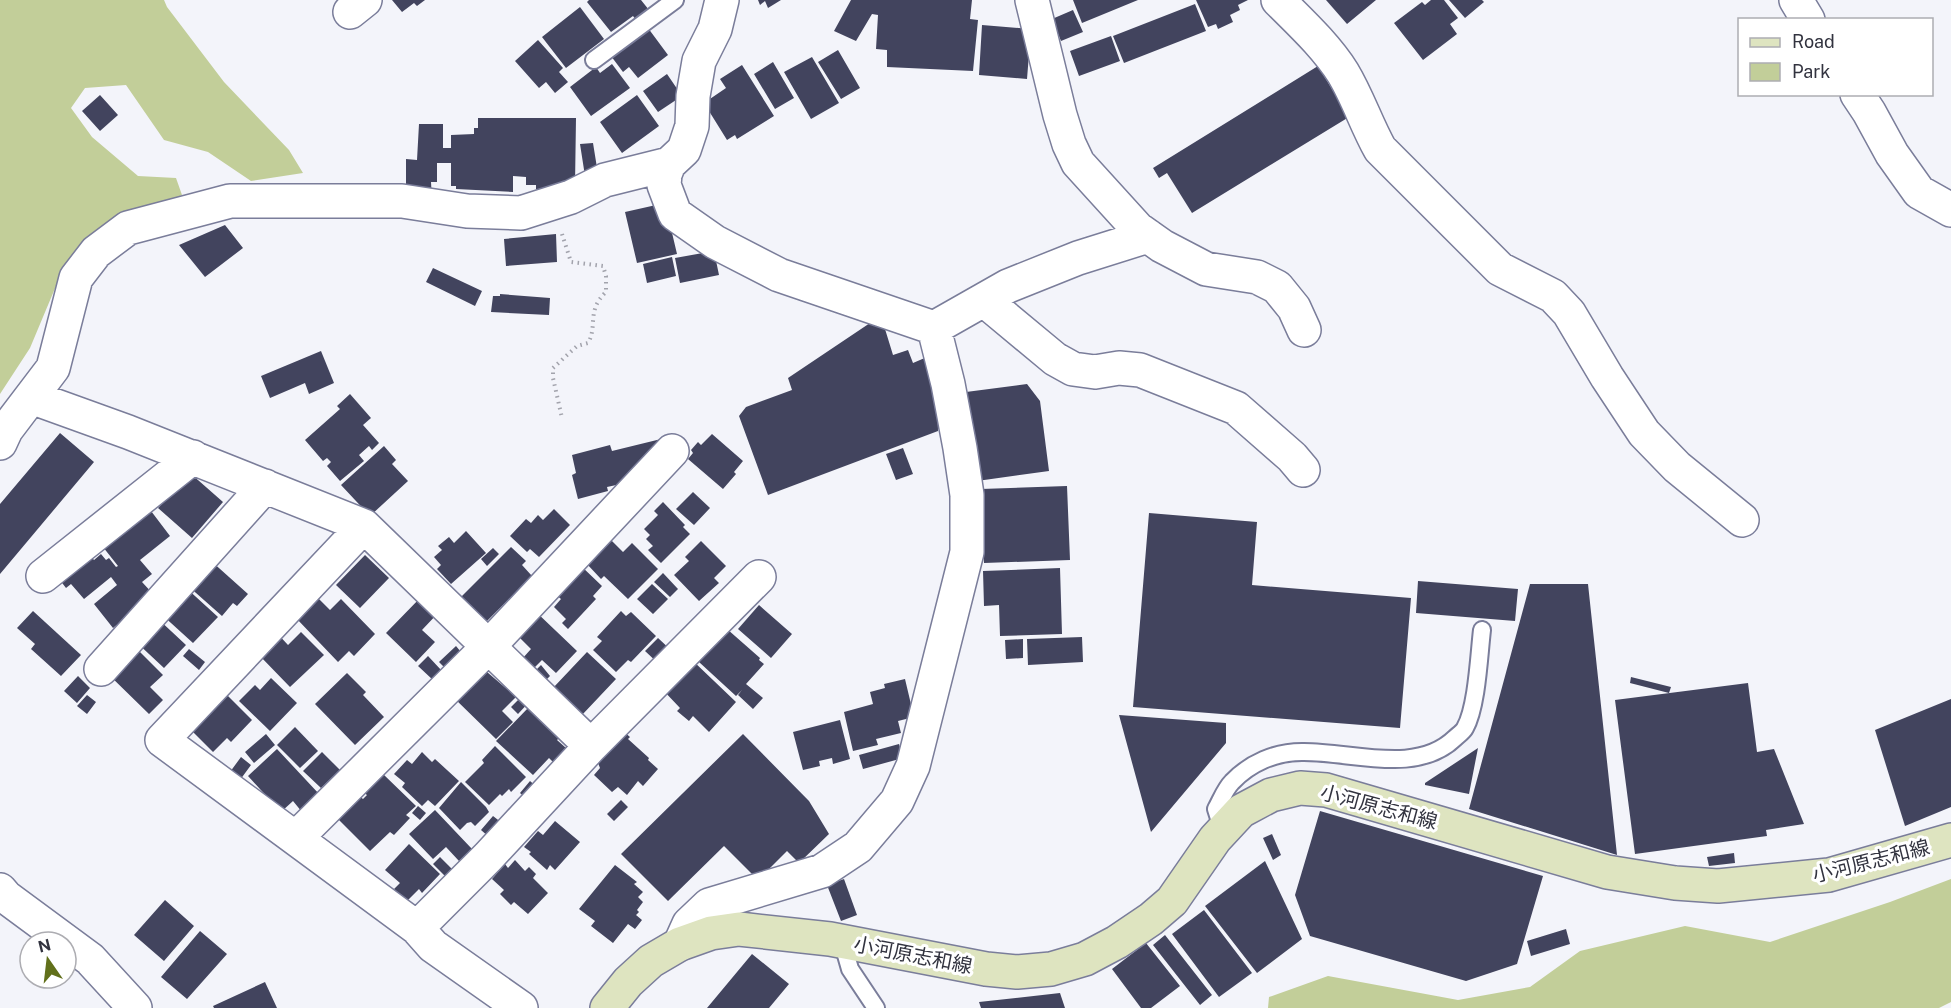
<svg xmlns="http://www.w3.org/2000/svg" width="1951" height="1008" font-family="'Public Sans','Noto Sans JP',sans-serif">
<rect width="100%" height="100%" fill="#f3f4fa"/>
<path fill="#c2ce99" d="M 0,0 L 164,0 L 167,7 L 224,82 L 289,150 L 303,173 L 251,181 L 208,152 L 164,140 L 126,85 L 85,88 L 71,108 L 92,137 L 138,176 L 176,178 L 182,195 L 106,230 L 61,274 L 30,348 L 0,394 Z
M 1951,879 L 1951,1002 L 1939,1008 L 1268,1008 L 1269,997 L 1328,976 L 1458,1000 L 1530,987 L 1580,951 L 1685,926 L 1770,942 L 1890,902 Z"/>
<path fill="#42445e" d="M 392,0 L 425,0 L 417,6 L 414,3 L 402,12 Z
M 589,0 L 641,0 L 649,10 L 636,20 L 633,16 L 611,32 L 587,2 Z
M 758,0 L 781,0 L 768,8 L 765,1 L 760,5 Z
M 851,0 L 972,0 L 970,19 L 978,20 L 973,71 L 887,67 L 887,50 L 876,49 L 878,15 L 872,14 L 856,41 L 834,31 Z
M 1073,0 L 1138,0 L 1082,23 Z
M 1196,0 L 1248,0 L 1238,5 L 1240,10 L 1230,15 L 1233,22 L 1218,29 L 1216,24 L 1208,27 Z
M 1326,0 L 1376,0 L 1347,24 Z
M 1431,0 L 1444,0 L 1458,18 L 1450,24 L 1457,34 L 1423,60 L 1394,23 L 1422,2 L 1425,5 Z
M 1449,0 L 1482,0 L 1484,2 L 1465,18 Z
M 1195,4 L 1206,31 L 1124,63 L 1113,36 Z
M 580,7 L 604,39 L 566,68 L 542,37 Z
M 1073,10 L 1083,32 L 1061,41 L 1052,19 Z
M 982,25 L 1031,29 L 1027,79 L 979,75 Z
M 648,28 L 668,55 L 638,78 L 629,67 L 623,72 L 611,56 Z
M 1111,36 L 1120,61 L 1079,76 L 1070,51 Z
M 538,40 L 563,68 L 559,72 L 568,82 L 555,93 L 546,82 L 539,88 L 515,61 Z
M 838,50 L 860,88 L 841,99 L 818,62 Z
M 812,57 L 839,103 L 811,119 L 784,72 Z
M 773,62 L 794,98 L 775,109 L 754,74 Z
M 612,64 L 630,88 L 591,116 L 570,87 L 596,67 L 600,73 Z
M 742,65 L 774,116 L 737,139 L 735,135 L 727,140 L 704,103 L 726,88 L 720,79 Z
M 1318,66 L 1349,117 L 1192,213 L 1167,173 L 1159,178 L 1153,168 Z
M 667,74 L 682,96 L 658,112 L 643,91 Z
M 100,95 L 118,115 L 100,131 L 82,111 Z
M 637,95 L 659,126 L 622,153 L 600,122 Z
M 478,118 L 576,118 L 575,185 L 562,189 L 536,189 L 536,185 L 526,185 L 526,177 L 513,176 L 513,192 L 456,189 L 456,186 L 451,186 L 451,163 L 437,163 L 437,182 L 431,182 L 432,199 L 406,199 L 406,159 L 417,160 L 419,124 L 443,124 L 443,148 L 451,148 L 451,135 L 474,134 L 474,128 L 478,128 Z
M 593,143 L 598,174 L 585,176 L 580,144 Z
M 665,203 L 677,254 L 637,263 L 625,212 Z
M 225,225 L 243,248 L 205,277 L 179,245 Z
M 556,234 L 557,262 L 506,266 L 504,239 Z
M 714,251 L 719,275 L 680,283 L 675,258 Z
M 672,257 L 676,276 L 647,283 L 643,264 Z
M 433,268 L 482,291 L 475,306 L 426,282 Z
M 500,294 L 550,298 L 549,315 L 491,312 L 493,296 L 500,296 Z
M 870,323 L 885,329 L 893,355 L 908,350 L 913,363 L 927,357 L 937,383 L 938,431 L 768,495 L 739,416 L 746,407 L 792,390 L 788,378 Z
M 321,351 L 334,383 L 309,394 L 305,383 L 270,398 L 261,376 Z
M 1027,384 L 1040,401 L 1049,471 L 977,481 L 966,392 Z
M 350,394 L 371,418 L 363,425 L 379,443 L 372,450 L 369,446 L 359,455 L 364,461 L 340,481 L 327,466 L 331,462 L 327,458 L 323,461 L 305,440 L 340,409 L 337,406 Z
M 60,433 L 94,462 L 0,574 L 0,504 Z
M 712,434 L 743,461 L 734,472 L 736,474 L 723,489 L 688,459 L 693,453 L 691,450 L 698,442 L 701,445 Z
M 661,439 L 621,484 L 607,487 L 608,491 L 578,499 L 572,475 L 576,473 L 572,455 L 610,445 L 612,451 Z
M 384,446 L 396,460 L 392,464 L 408,481 L 370,516 L 341,485 Z
M 903,448 L 913,474 L 896,480 L 886,454 Z
M 190,473 L 223,502 L 192,538 L 158,508 Z
M 1067,486 L 1070,560 L 984,563 L 981,489 Z
M 693,492 L 710,508 L 694,525 L 676,509 Z
M 663,502 L 685,525 L 683,527 L 690,534 L 661,563 L 648,550 L 653,546 L 646,539 L 650,535 L 644,529 L 658,515 L 654,511 Z
M 148,507 L 170,536 L 140,560 L 152,574 L 142,582 L 154,595 L 113,628 L 94,604 L 117,585 L 111,577 L 84,599 L 71,584 L 66,588 L 56,575 L 86,551 L 94,560 L 101,554 L 106,560 L 109,558 L 116,567 L 118,566 L 103,547 Z
M 554,509 L 570,525 L 539,557 L 530,549 L 527,552 L 510,536 L 526,519 L 531,523 L 538,515 L 543,520 Z
M 1149,513 L 1257,522 L 1252,585 L 1411,598 L 1400,728 L 1133,707 Z
M 466,531 L 486,553 L 451,584 L 437,569 L 441,565 L 434,557 L 442,550 L 438,546 L 449,537 L 454,543 Z
M 610,539 L 623,552 L 632,543 L 658,569 L 628,599 L 604,576 L 601,579 L 586,563 Z
M 701,541 L 726,566 L 714,578 L 719,583 L 699,601 L 674,575 L 689,561 L 685,557 Z
M 511,547 L 526,561 L 522,565 L 532,576 L 484,624 L 459,599 Z
M 493,548 L 499,554 L 487,566 L 481,559 Z
M 365,555 L 389,578 L 360,608 L 336,585 Z
M 210,560 L 248,594 L 237,606 L 233,603 L 222,616 L 187,585 Z
M 580,565 L 602,586 L 593,596 L 596,599 L 568,629 L 562,623 L 566,619 L 554,607 L 561,599 L 554,593 Z
M 1060,568 L 1062,634 L 1000,636 L 999,605 L 984,606 L 983,571 Z
M 663,573 L 678,589 L 670,597 L 654,582 Z
M 1418,581 L 1518,589 L 1515,621 L 1416,613 Z
M 652,584 L 668,599 L 653,614 L 637,599 Z
M 1530,584 L 1588,584 L 1617,855 L 1469,809 Z
M 184,586 L 218,617 L 193,643 L 160,613 Z
M 422,596 L 439,612 L 422,630 L 435,642 L 416,662 L 386,633 Z
M 317,597 L 330,610 L 341,599 L 375,634 L 354,656 L 349,651 L 338,662 L 296,618 Z
M 759,605 L 792,634 L 771,658 L 738,629 Z
M 534,610 L 577,651 L 556,673 L 542,660 L 533,669 L 522,659 L 531,649 L 519,637 Z
M 33,611 L 81,655 L 61,676 L 31,649 L 35,644 L 17,628 Z
M 621,611 L 626,616 L 631,612 L 656,636 L 631,662 L 628,660 L 616,672 L 593,650 L 602,641 L 597,637 Z
M 156,617 L 186,645 L 164,668 L 134,640 Z
M 727,629 L 760,658 L 759,660 L 764,664 L 746,684 L 763,698 L 753,709 L 738,695 L 742,690 L 736,696 L 699,662 Z
M 275,631 L 288,645 L 301,632 L 324,655 L 290,687 L 258,654 Z
M 1082,637 L 1083,662 L 1028,665 L 1027,639 Z
M 658,638 L 673,652 L 660,665 L 645,651 Z
M 1023,639 L 1023,658 L 1006,659 L 1005,640 Z
M 132,644 L 163,675 L 150,687 L 163,700 L 149,714 L 105,671 Z
M 456,646 L 461,652 L 445,668 L 439,662 Z
M 189,649 L 205,662 L 199,670 L 183,656 Z
M 587,652 L 616,679 L 582,715 L 553,688 Z
M 428,656 L 442,671 L 433,680 L 418,666 Z
M 691,659 L 736,702 L 709,732 L 693,716 L 689,721 L 677,711 L 680,708 L 662,689 Z
M 541,665 L 550,676 L 545,681 L 535,671 Z
M 487,672 L 516,697 L 502,711 L 513,722 L 496,739 L 452,696 L 464,684 L 469,690 Z
M 347,673 L 366,692 L 363,695 L 384,717 L 355,745 L 315,704 Z
M 78,676 L 90,688 L 77,703 L 64,691 Z
M 1631,677 L 1671,687 L 1669,693 L 1630,683 Z
M 271,678 L 297,703 L 270,731 L 239,701 L 255,685 L 260,690 Z
M 905,679 L 914,717 L 898,721 L 901,733 L 876,739 L 878,745 L 853,751 L 844,712 L 873,704 L 870,692 L 885,688 L 884,684 Z
M 1748,683 L 1757,752 L 1774,749 L 1804,824 L 1766,830 L 1767,836 L 1635,854 L 1615,700 Z
M 220,688 L 252,720 L 231,742 L 227,738 L 213,752 L 185,724 Z
M 524,694 L 531,700 L 518,714 L 511,707 Z
M 87,695 L 96,702 L 87,714 L 77,706 Z
M 1951,699 L 1951,807 L 1905,826 L 1875,730 Z
M 535,704 L 562,735 L 557,740 L 566,748 L 553,762 L 549,758 L 533,775 L 496,741 L 528,708 L 530,710 Z
M 1119,715 L 1226,723 L 1226,743 L 1151,832 Z
M 840,720 L 850,759 L 833,764 L 832,758 L 819,761 L 820,766 L 803,770 L 793,732 Z
M 295,727 L 318,751 L 300,768 L 277,745 Z
M 623,731 L 630,737 L 628,739 L 649,758 L 648,760 L 658,769 L 643,786 L 638,781 L 627,795 L 618,787 L 612,792 L 594,775 L 600,768 L 598,763 L 605,755 L 603,753 Z
M 266,734 L 275,745 L 254,763 L 245,752 Z
M 743,734 L 809,801 L 829,834 L 799,863 L 787,851 L 758,880 L 724,846 L 668,901 L 621,854 Z
M 899,744 L 903,758 L 863,769 L 859,755 Z
M 495,746 L 526,777 L 511,792 L 509,789 L 502,796 L 500,794 L 489,805 L 465,782 L 484,763 L 482,760 Z
M 1478,748 L 1469,794 L 1425,785 L 1425,783 Z
M 277,749 L 320,795 L 302,812 L 293,801 L 281,812 L 248,776 Z
M 322,752 L 340,770 L 321,788 L 303,771 Z
M 422,752 L 432,762 L 435,759 L 459,781 L 435,806 L 428,800 L 422,806 L 402,787 L 405,783 L 394,774 L 407,760 L 412,764 Z
M 241,757 L 251,765 L 240,780 L 230,772 Z
M 382,773 L 416,806 L 406,815 L 410,818 L 394,835 L 390,832 L 370,851 L 334,815 L 356,793 L 363,799 L 367,795 L 363,792 Z
M 530,781 L 538,788 L 528,800 L 520,793 Z
M 461,782 L 486,807 L 489,812 L 475,826 L 471,822 L 467,823 L 460,830 L 439,808 Z
M 621,800 L 628,807 L 614,821 L 607,814 Z
M 418,806 L 426,813 L 420,820 L 412,813 Z
M 435,810 L 472,849 L 459,861 L 446,847 L 433,859 L 409,834 Z
M 1320,811 L 1543,876 L 1517,964 L 1466,981 L 1310,936 L 1295,895 Z
M 493,816 L 502,823 L 489,837 L 481,830 Z
M 555,821 L 580,842 L 555,870 L 550,865 L 547,870 L 529,854 L 531,852 L 524,847 L 538,831 L 543,835 Z
M 1272,834 L 1281,855 L 1273,860 L 1263,838 Z
M 409,844 L 440,874 L 422,893 L 419,889 L 407,901 L 394,889 L 400,883 L 385,870 Z
M 1734,853 L 1735,863 L 1709,866 L 1707,857 Z
M 440,857 L 454,871 L 447,878 L 433,864 Z
M 515,860 L 525,871 L 529,867 L 536,874 L 533,878 L 548,893 L 528,914 L 514,902 L 511,905 L 500,894 L 504,890 L 492,879 L 505,864 L 508,868 Z
M 1265,861 L 1302,939 L 1257,973 L 1205,906 Z
M 615,865 L 637,882 L 634,884 L 643,892 L 638,897 L 643,902 L 637,910 L 639,912 L 636,915 L 642,920 L 635,929 L 628,924 L 613,943 L 591,926 L 595,921 L 579,909 Z
M 844,879 L 857,915 L 841,921 L 827,885 Z
M 165,900 L 194,926 L 164,961 L 134,935 Z
M 1204,910 L 1252,973 L 1219,997 L 1172,934 Z
M 1566,929 L 1570,944 L 1531,956 L 1527,941 Z
M 200,931 L 227,954 L 187,999 L 161,977 Z
M 1165,935 L 1212,995 L 1200,1005 L 1153,945 Z
M 1146,943 L 1180,986 L 1151,1008 L 1141,1008 L 1112,969 Z
M 752,954 L 789,984 L 769,1008 L 707,1008 Z
M 265,982 L 277,1008 L 214,1008 L 213,1006 Z
M 1060,993 L 1065,1008 L 981,1008 L 979,1002 Z"/>
<g fill="none" stroke-linecap="round" stroke-linejoin="round">
<g stroke="#7a7d9a" stroke-width="20">
<path id="lane" d="M 594,60 L 675,0
M 1223,831 L 1216,809 C 1221,800 1225,789 1232,782 C 1250,763 1275,752 1302,752 C 1351,751 1416,776 1455,738 C 1458,735 1463,732 1465,728 C 1477,707 1479,655 1482,630
M 842,941 L 850,969 L 876,1008"/>
</g>
<g stroke="#7a7d9a" stroke-width="36">
<path id="street" d="M 722,0 L 715,29 L 699,61 L 693,96 L 692,126 L 684,150 L 669,164 L 665,174 L 664,185 L 675,214 L 715,242 L 779,275 L 934,328 L 1008,286 L 1078,258 L 1148,236
M 1032,0 L 1060,115 L 1069,144 L 1078,163 L 1138,229 L 1162,246 L 1206,269 L 1257,277 L 1277,287 L 1294,308 L 1304,330
M 1278,0 C 1301,23 1326,46 1343,73 C 1358,98 1366,124 1380,149 L 1500,269 L 1553,296 L 1569,313 L 1607,377 L 1644,433 L 1677,467 L 1742,520
M 1796,0 L 1808,20
M 350,12 L 365,0
M 1857,94 L 1869,112 L 1892,154 L 1919,192 L 1951,210
M 984,300 L 1055,359 L 1073,369 L 1095,372 L 1119,368 L 1140,370 L 1236,408 L 1292,457 L 1303,470
M 31,397 L 128,432 L 364,526 L 591,746
M 0,443 L 6,430 L 53,368 L 76,278 L 96,252 L 128,228 L 230,201 L 402,201 L 467,211 L 521,213 L 571,197 L 605,180 L 669,164
M 364,526 L 162,740 L 417,928 L 433,946 L 521,1008
M 43,576 L 193,457
M 101,669 L 265,486
M 296,838 L 489,646 L 672,451
M 0,890 L 6,897 L 90,959 L 135,1008
M 417,928 L 488,857 L 591,746 L 759,577
M 680,944 L 689,924 L 709,905 L 822,871 L 858,847 L 897,801 L 913,766 L 967,552 L 967,495 L 960,448 L 948,384 L 934,328"/>
</g>
<g stroke="#7a7d9a" stroke-width="36">
<path id="secondary" d="M 607,1008 L 628,982 L 651,961 L 680,944 L 711,933 L 739,929 L 830,939 L 986,969 L 1017,972 L 1051,969 L 1085,959 L 1117,942 L 1151,919 L 1172,901 L 1215,839 L 1241,811 L 1271,795 L 1300,788 L 1326,790 L 1607,872 L 1675,883 L 1718,886 L 1829,875 L 1951,840"/>
</g>
<path stroke="#a2a3ac" stroke-width="4" stroke-dasharray="1.5 4.5" stroke-linecap="butt" d="M 562,234 L 571,262 L 603,266 L 606,276 L 606,292 C 586,311 598,326 588,343 L 577,346 L 553,368 L 553,378 L 562,418"/>
<use href="#lane" stroke="#fff" stroke-width="16"/>
<use href="#street" stroke="#fff" stroke-width="33"/>
<use href="#secondary" stroke="#dee4c0" stroke-width="33"/>
</g>
<g text-anchor="middle" dominant-baseline="central" stroke-width="6" stroke-linejoin="round" paint-order="stroke">
<g font-size="20" fill="#32333f" stroke="#fff">
<text transform="translate(1379 807) rotate(15)">小河原志和線</text>
<text transform="translate(1871 861) rotate(-14)">小河原志和線</text>
<text transform="translate(913 955) rotate(11)">小河原志和線</text>
</g>
</g>
<rect x="1738" y="18" width="195" height="78" fill="#ffffff" stroke="#adadb2" stroke-width="1.5"/>
<rect x="1750" y="38" width="30" height="9" fill="#dee4c0" stroke="#adadb2" stroke-width="1.5"/>
<text x="1792" y="48" font-size="18" fill="#32333f">Road</text>
<rect x="1750" y="63" width="30" height="18" fill="#c2ce99" stroke="#adadb2" stroke-width="1.5"/>
<text x="1792" y="78" font-size="18" fill="#32333f">Park</text>
<g transform="translate(48 960) rotate(346)"><circle r="28" fill="#ffffff" stroke="#adadb2" stroke-width="1.5"/>
<path d="M0-4.5L10 22L0 15L-10 22Z" fill="#61701b"/>
<text y="-9" font-size="16" font-weight="bold" text-anchor="middle" fill="#32333f">N</text>
</g>
</svg>
